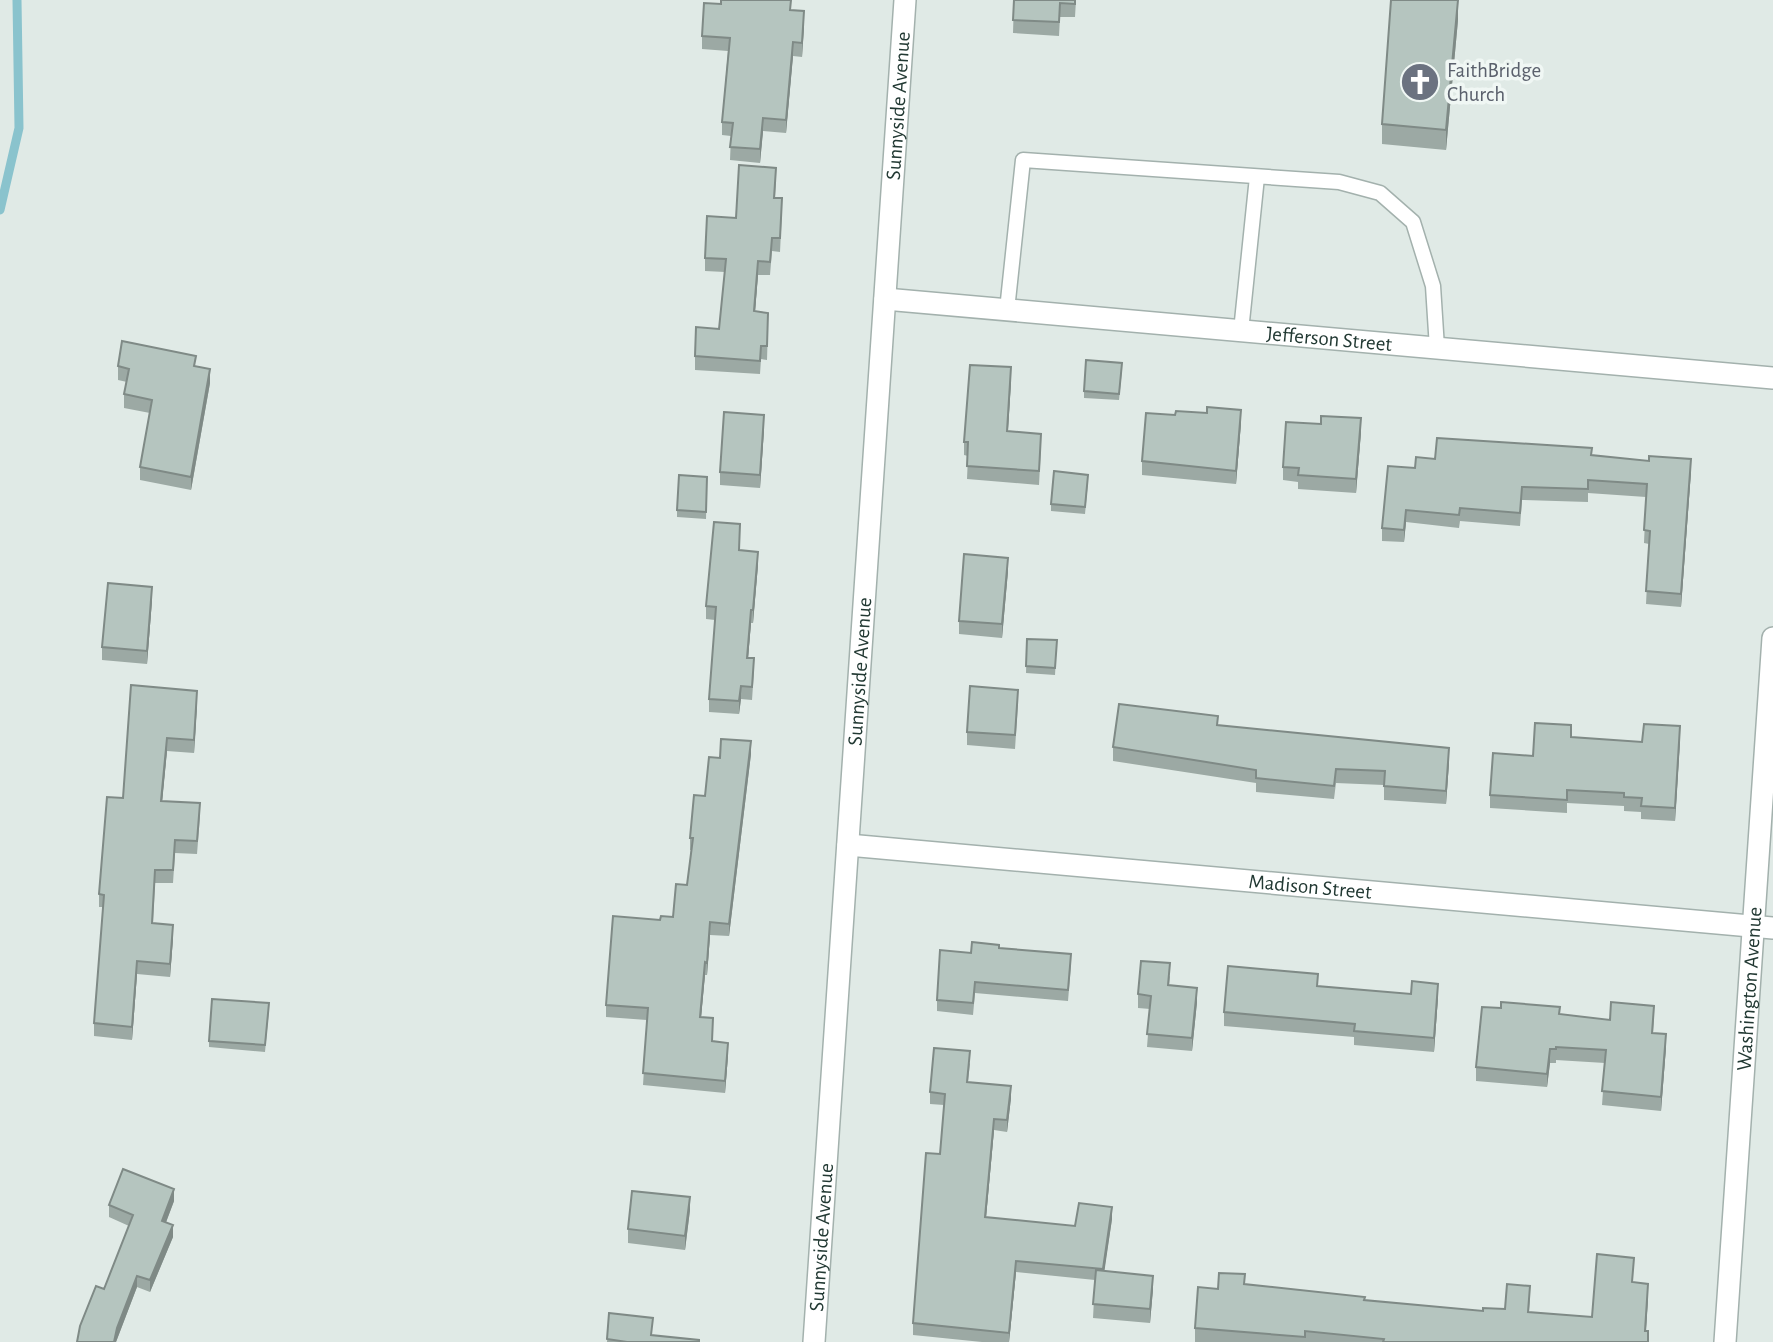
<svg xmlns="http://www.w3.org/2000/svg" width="1773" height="1342" font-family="'Alegreya Sans',sans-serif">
<rect width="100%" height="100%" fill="#e0eae6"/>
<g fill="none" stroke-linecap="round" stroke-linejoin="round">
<path stroke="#8ac3cd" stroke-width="9" d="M 0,210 L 19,128 L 17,0"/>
<g stroke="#a3b1ad" stroke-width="17">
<path id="service" d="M 1007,310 L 1023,160 L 1339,182 L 1380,193 L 1413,222 L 1433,286 L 1437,348
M 1241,331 L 1257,177"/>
</g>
<g stroke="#a3b1ad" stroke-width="24">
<g id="minor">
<path id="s1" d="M 885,299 L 1773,378"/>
<path id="s2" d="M 848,845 L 1773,928"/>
<path id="s3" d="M 814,1342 L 905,0"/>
<path id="s4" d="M 1725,1342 L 1773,638"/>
</g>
</g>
<use href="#service" stroke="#fff" stroke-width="14"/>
<use href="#minor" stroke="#fff" stroke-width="21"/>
</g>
<path fill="#9ca9a4" d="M 1014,0 L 1076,0 L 1075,17 L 1060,17 L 1059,36 L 1013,33 Z
M 721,4 L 791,10 L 804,25 L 802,57 L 793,56 L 786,133 L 763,131 L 760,163 L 730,160 L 731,136 L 722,135 L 722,122 L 728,51 L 702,49 L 702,36 Z
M 1458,20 L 1446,150 L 1382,144 L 1382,124 Z
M 776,181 L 775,198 L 782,211 L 780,252 L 772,251 L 770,275 L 758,275 L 755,311 L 768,326 L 767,360 L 761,359 L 760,374 L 695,370 L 695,356 L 719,329 L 725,272 L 705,271 L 705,258 Z
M 118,366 L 196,366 L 210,383 L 191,490 L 140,480 L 140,467 L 150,413 L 124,408 L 124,394 L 127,382 L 118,380 Z
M 1122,370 L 1119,400 L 1084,398 L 1084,391 Z
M 1011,381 L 1008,431 L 1041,447 L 1039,485 L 967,479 L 968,456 L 964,455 L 964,442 Z
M 1241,423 L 1236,484 L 1142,475 L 1142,461 Z
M 764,429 L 760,488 L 720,485 L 720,472 Z
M 1361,432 L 1356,493 L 1298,489 L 1298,482 L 1283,480 L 1283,467 Z
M 1592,455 L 1691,471 L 1681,607 L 1646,604 L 1649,544 L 1644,543 L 1646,497 L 1588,493 L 1588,502 L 1522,500 L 1520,526 L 1460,521 L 1459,528 L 1406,522 L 1404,542 L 1382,541 L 1382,528 L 1415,468 L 1435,459 Z
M 707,477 L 706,519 L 677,517 L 677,510 Z
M 1088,482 L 1085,514 L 1051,511 L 1051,504 Z
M 739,550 L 758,565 L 753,623 L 751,623 L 748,658 L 754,671 L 752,700 L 741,699 L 739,714 L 709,712 L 709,699 L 715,620 L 706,619 L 706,606 Z
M 1008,571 L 1002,638 L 959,634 L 959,621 Z
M 152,600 L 147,664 L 102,660 L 102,647 Z
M 1027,639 L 1057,640 L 1055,675 L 1026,673 Z
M 131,685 L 197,704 L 194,753 L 167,751 L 162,801 L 200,816 L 197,854 L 175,853 L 173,883 L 155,883 L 153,923 L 173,938 L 170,977 L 137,974 L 132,1040 L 94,1036 L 94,1023 L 103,907 L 99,907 L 99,894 L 123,798 Z
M 1018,703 L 1015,749 L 967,745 L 967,732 Z
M 1218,725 L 1449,762 L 1446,804 L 1384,800 L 1384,785 L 1336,783 L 1334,799 L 1256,792 L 1256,783 L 1113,761 L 1113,747 Z
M 1571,738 L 1642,742 L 1680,740 L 1675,821 L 1641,819 L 1641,812 L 1624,811 L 1624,806 L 1567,803 L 1567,813 L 1490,808 L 1490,795 L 1533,756 Z
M 751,754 L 729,936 L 710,935 L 707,975 L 705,975 L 701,1017 L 713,1031 L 713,1042 L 728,1055 L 725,1093 L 643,1085 L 647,1020 L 606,1017 L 606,1005 L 660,920 L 673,917 L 687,885 L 691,850 L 690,850 L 690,838 L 720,758 Z
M 999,948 L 1071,965 L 1068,1001 L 975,993 L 973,1015 L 937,1011 L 937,1000 L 971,953 Z
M 1170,976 L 1169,986 L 1197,1002 L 1192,1051 L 1147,1047 L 1150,1009 L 1138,1008 L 1138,994 Z
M 1318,986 L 1438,997 L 1434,1052 L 1354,1045 L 1354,1037 L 1224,1026 L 1224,1012 Z
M 269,1010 L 265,1052 L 209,1047 L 209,1041 Z
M 1560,1014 L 1610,1020 L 1654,1019 L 1653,1033 L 1666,1047 L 1661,1111 L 1602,1105 L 1605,1063 L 1556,1060 L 1556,1063 L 1550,1063 L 1547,1087 L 1476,1081 L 1476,1067 Z
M 970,1063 L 968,1082 L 1011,1098 L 1007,1132 L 994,1130 L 986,1217 L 1075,1226 L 1112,1219 L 1104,1271 L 1153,1289 L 1150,1323 L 1093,1318 L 1095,1280 L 1016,1272 L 1009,1342 L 982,1342 L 913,1335 L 913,1323 L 940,1154 L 944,1105 L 930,1104 L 930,1092 Z
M 174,1201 L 166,1222 L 173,1237 L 150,1292 L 137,1287 L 116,1342 L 77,1342 L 104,1289 L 129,1226 L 109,1217 L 109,1205 Z
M 690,1210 L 685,1250 L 628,1243 L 628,1229 Z
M 1633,1282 L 1648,1298 L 1646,1331 L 1648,1342 L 1195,1342 L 1195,1328 L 1218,1289 L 1245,1284 L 1365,1300 L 1483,1311 L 1505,1309 L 1530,1299 L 1529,1312 L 1592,1317 Z
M 609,1313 L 652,1335 L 699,1342 L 607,1342 Z"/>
<path fill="#7f8a86" d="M 1458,0 L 1458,20 L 1446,150 L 1446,130 Z
M 804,11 L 804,25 L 802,57 L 802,43 Z
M 793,42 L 793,56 L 786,133 L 786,120 Z
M 763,118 L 763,131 L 760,163 L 760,149 Z
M 758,261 L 758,275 L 754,325 L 754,311 Z
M 1011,367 L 1011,381 L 1007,444 L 1007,431 Z
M 210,369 L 210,383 L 191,490 L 191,477 Z
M 1241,410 L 1241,423 L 1236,484 L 1236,471 Z
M 764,415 L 764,429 L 760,488 L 760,475 Z
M 1361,418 L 1361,432 L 1356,493 L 1356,479 Z
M 1691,459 L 1691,471 L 1681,607 L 1681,594 Z
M 1406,510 L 1406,522 L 1404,542 L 1404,530 Z
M 758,552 L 758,565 L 753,623 L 753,610 Z
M 1008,558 L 1008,571 L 1002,638 L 1002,624 Z
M 152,587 L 152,600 L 147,664 L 147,651 Z
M 751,610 L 751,623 L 747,671 L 747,658 Z
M 741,686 L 741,699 L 739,714 L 739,701 Z
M 197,691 L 197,704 L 194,753 L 194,740 Z
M 1680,726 L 1680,740 L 1675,821 L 1675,808 Z
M 167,738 L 167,751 L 161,814 L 161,801 Z
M 751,741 L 751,754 L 729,936 L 729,924 Z
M 1449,748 L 1449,762 L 1446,804 L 1446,791 Z
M 710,922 L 710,935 L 707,975 L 707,963 Z
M 173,925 L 173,938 L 170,977 L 170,964 Z
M 137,961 L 137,974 L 132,1040 L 132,1027 Z
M 705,962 L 705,975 L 700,1029 L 700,1017 Z
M 1438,984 L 1438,997 L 1434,1052 L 1434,1038 Z
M 1197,988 L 1197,1002 L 1192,1051 L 1192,1038 Z
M 1666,1034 L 1666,1047 L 1661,1111 L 1661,1097 Z
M 728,1043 L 728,1055 L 725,1093 L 725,1081 Z
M 1550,1049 L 1550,1063 L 1547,1087 L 1547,1074 Z
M 1011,1086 L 1011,1098 L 1007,1132 L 1007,1120 Z
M 994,1119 L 994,1130 L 985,1229 L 985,1217 Z
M 174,1189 L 174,1201 L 162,1233 L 162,1221 Z
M 690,1197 L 690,1210 L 685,1250 L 685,1236 Z
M 1112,1207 L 1112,1219 L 1103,1281 L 1103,1269 Z
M 173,1225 L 173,1237 L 150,1292 L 150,1280 Z
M 1016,1261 L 1016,1272 L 1009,1342 L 1009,1333 Z
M 137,1276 L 137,1287 L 116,1342 L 114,1342 L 117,1328 Z
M 1153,1276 L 1153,1289 L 1150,1323 L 1150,1309 Z
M 1648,1284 L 1648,1298 L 1645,1342 L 1645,1331 Z"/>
<path fill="#b5c5bf" stroke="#7f8a86" stroke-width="2" d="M 721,0 L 791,0 L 790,10 L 804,11 L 802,43 L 793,42 L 786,120 L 763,118 L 760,149 L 730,147 L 733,123 L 722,122 L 730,38 L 702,36 L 704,3 L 721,4 Z
M 1014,0 L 1075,0 L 1075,4 L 1060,3 L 1059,22 L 1013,20 Z
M 1391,0 L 1458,0 L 1446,130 L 1382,124 Z
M 739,165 L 776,168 L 774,198 L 782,198 L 780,238 L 772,238 L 770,262 L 758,261 L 754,311 L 768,313 L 767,346 L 761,346 L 760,361 L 695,356 L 696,327 L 719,329 L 726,259 L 705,258 L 707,216 L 736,218 Z
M 122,341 L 196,356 L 194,366 L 210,369 L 191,477 L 140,467 L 152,400 L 124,394 L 129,369 L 118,366 Z
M 1086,360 L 1122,363 L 1119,394 L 1084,391 Z
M 970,365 L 1011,367 L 1007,431 L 1041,434 L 1039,471 L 967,466 L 968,442 L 964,442 Z
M 1207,407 L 1241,410 L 1236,471 L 1142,461 L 1146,413 L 1175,415 L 1176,411 L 1207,413 Z
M 724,412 L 764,415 L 760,475 L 720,472 Z
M 1321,416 L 1361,418 L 1356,479 L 1298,475 L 1299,468 L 1283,467 L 1286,422 L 1321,424 Z
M 1437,438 L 1592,448 L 1591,455 L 1649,461 L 1649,456 L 1691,459 L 1681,594 L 1646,591 L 1650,531 L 1644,530 L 1647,484 L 1588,480 L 1588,489 L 1522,487 L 1520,513 L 1460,508 L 1459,515 L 1406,510 L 1404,530 L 1382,528 L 1388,466 L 1415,468 L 1416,457 L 1435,459 Z
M 1054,471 L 1088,475 L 1085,507 L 1051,504 Z
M 679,475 L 707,477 L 706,512 L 677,510 Z
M 714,522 L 740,524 L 739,550 L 758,552 L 753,610 L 751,610 L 747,658 L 754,658 L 752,687 L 741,686 L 739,701 L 709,699 L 716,607 L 706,606 Z
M 964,554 L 1008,558 L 1002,624 L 959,621 Z
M 108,583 L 152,587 L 147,651 L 102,647 Z
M 1027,639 L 1057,640 L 1055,668 L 1026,666 Z
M 131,685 L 197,691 L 194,740 L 167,738 L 161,801 L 200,803 L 197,841 L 175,840 L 173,870 L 155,870 L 152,923 L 173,925 L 170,964 L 137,961 L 132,1027 L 94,1023 L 104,895 L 99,894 L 107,797 L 123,798 Z
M 970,686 L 1018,690 L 1015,735 L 967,732 Z
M 1119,704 L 1218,716 L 1217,725 L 1449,748 L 1446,791 L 1384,786 L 1385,771 L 1336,769 L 1334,786 L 1256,778 L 1256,770 L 1113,747 Z
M 1535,723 L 1571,725 L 1571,737 L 1642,742 L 1644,724 L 1680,726 L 1675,808 L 1641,806 L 1642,798 L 1624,797 L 1624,793 L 1567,790 L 1567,800 L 1490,795 L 1493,753 L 1533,756 Z
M 721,739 L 751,741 L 729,924 L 710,922 L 707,963 L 705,962 L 700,1017 L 713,1018 L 712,1041 L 728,1043 L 725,1081 L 643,1073 L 648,1008 L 606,1005 L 613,916 L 660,920 L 661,916 L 673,917 L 676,884 L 687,885 L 693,838 L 690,838 L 694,795 L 705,796 L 709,757 L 720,758 Z
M 972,942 L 999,945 L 999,948 L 1071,954 L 1068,990 L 975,982 L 973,1003 L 937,1000 L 940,950 L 971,953 Z
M 1141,961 L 1170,963 L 1168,985 L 1197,988 L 1192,1038 L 1147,1034 L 1151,996 L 1138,994 Z
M 1228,966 L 1318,974 L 1317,986 L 1411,994 L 1412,981 L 1438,984 L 1434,1038 L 1354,1031 L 1355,1024 L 1224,1012 Z
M 212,999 L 269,1003 L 265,1045 L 209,1041 Z
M 1501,1002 L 1560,1007 L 1559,1014 L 1610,1020 L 1611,1002 L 1654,1006 L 1652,1033 L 1666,1034 L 1661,1097 L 1602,1091 L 1606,1050 L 1556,1047 L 1556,1049 L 1550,1049 L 1547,1074 L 1476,1067 L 1482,1007 L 1501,1008 Z
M 934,1048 L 970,1051 L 967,1082 L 1011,1086 L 1007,1120 L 994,1119 L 985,1217 L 1075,1226 L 1079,1203 L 1112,1207 L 1103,1269 L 1016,1261 L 1009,1333 L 913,1323 L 926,1153 L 940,1154 L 945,1094 L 930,1092 Z
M 123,1169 L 174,1189 L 162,1221 L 173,1225 L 150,1280 L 137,1276 L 117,1328 L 114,1342 L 77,1342 L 80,1326 L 96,1286 L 104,1289 L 133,1215 L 109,1205 Z
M 632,1191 L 690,1197 L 685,1236 L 628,1229 Z
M 1597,1254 L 1634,1258 L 1632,1282 L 1648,1284 L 1645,1331 L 1648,1331 L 1648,1342 L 1383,1342 L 1384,1339 L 1305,1331 L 1305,1337 L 1195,1328 L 1198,1287 L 1218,1289 L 1219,1273 L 1245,1274 L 1244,1284 L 1365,1297 L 1364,1300 L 1483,1311 L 1483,1308 L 1505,1309 L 1507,1284 L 1530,1286 L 1528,1312 L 1592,1317 Z
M 1096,1270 L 1153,1276 L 1150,1309 L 1093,1304 Z
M 609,1313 L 653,1318 L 651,1335 L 699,1340 L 699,1342 L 627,1342 L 607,1339 Z"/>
<defs>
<g id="church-disc" transform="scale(2.0125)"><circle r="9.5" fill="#6b7280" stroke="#f0f7f4"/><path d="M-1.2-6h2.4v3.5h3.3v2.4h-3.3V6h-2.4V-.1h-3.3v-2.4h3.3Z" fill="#fff"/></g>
</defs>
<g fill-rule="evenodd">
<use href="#church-disc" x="1420" y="82"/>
</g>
<g text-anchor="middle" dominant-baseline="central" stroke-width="7" stroke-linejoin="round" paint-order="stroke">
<g font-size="21" fill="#5b616d" stroke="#f0f7f4" text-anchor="start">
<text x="1447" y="70">FaithBridge<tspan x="1447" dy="24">Church</tspan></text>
</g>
<g font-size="21" fill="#223933" stroke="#f0f7f4">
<text stroke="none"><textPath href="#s3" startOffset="1239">Sunnyside Avenue</textPath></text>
<text stroke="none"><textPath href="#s1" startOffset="446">Jefferson Street</textPath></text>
<text stroke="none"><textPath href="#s3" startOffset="672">Sunnyside Avenue</textPath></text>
<text stroke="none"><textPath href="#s2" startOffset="464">Madison Street</textPath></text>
<text stroke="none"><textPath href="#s4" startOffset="354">Washington Avenue</textPath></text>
<text stroke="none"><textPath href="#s3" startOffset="105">Sunnyside Avenue</textPath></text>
</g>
</g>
</svg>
